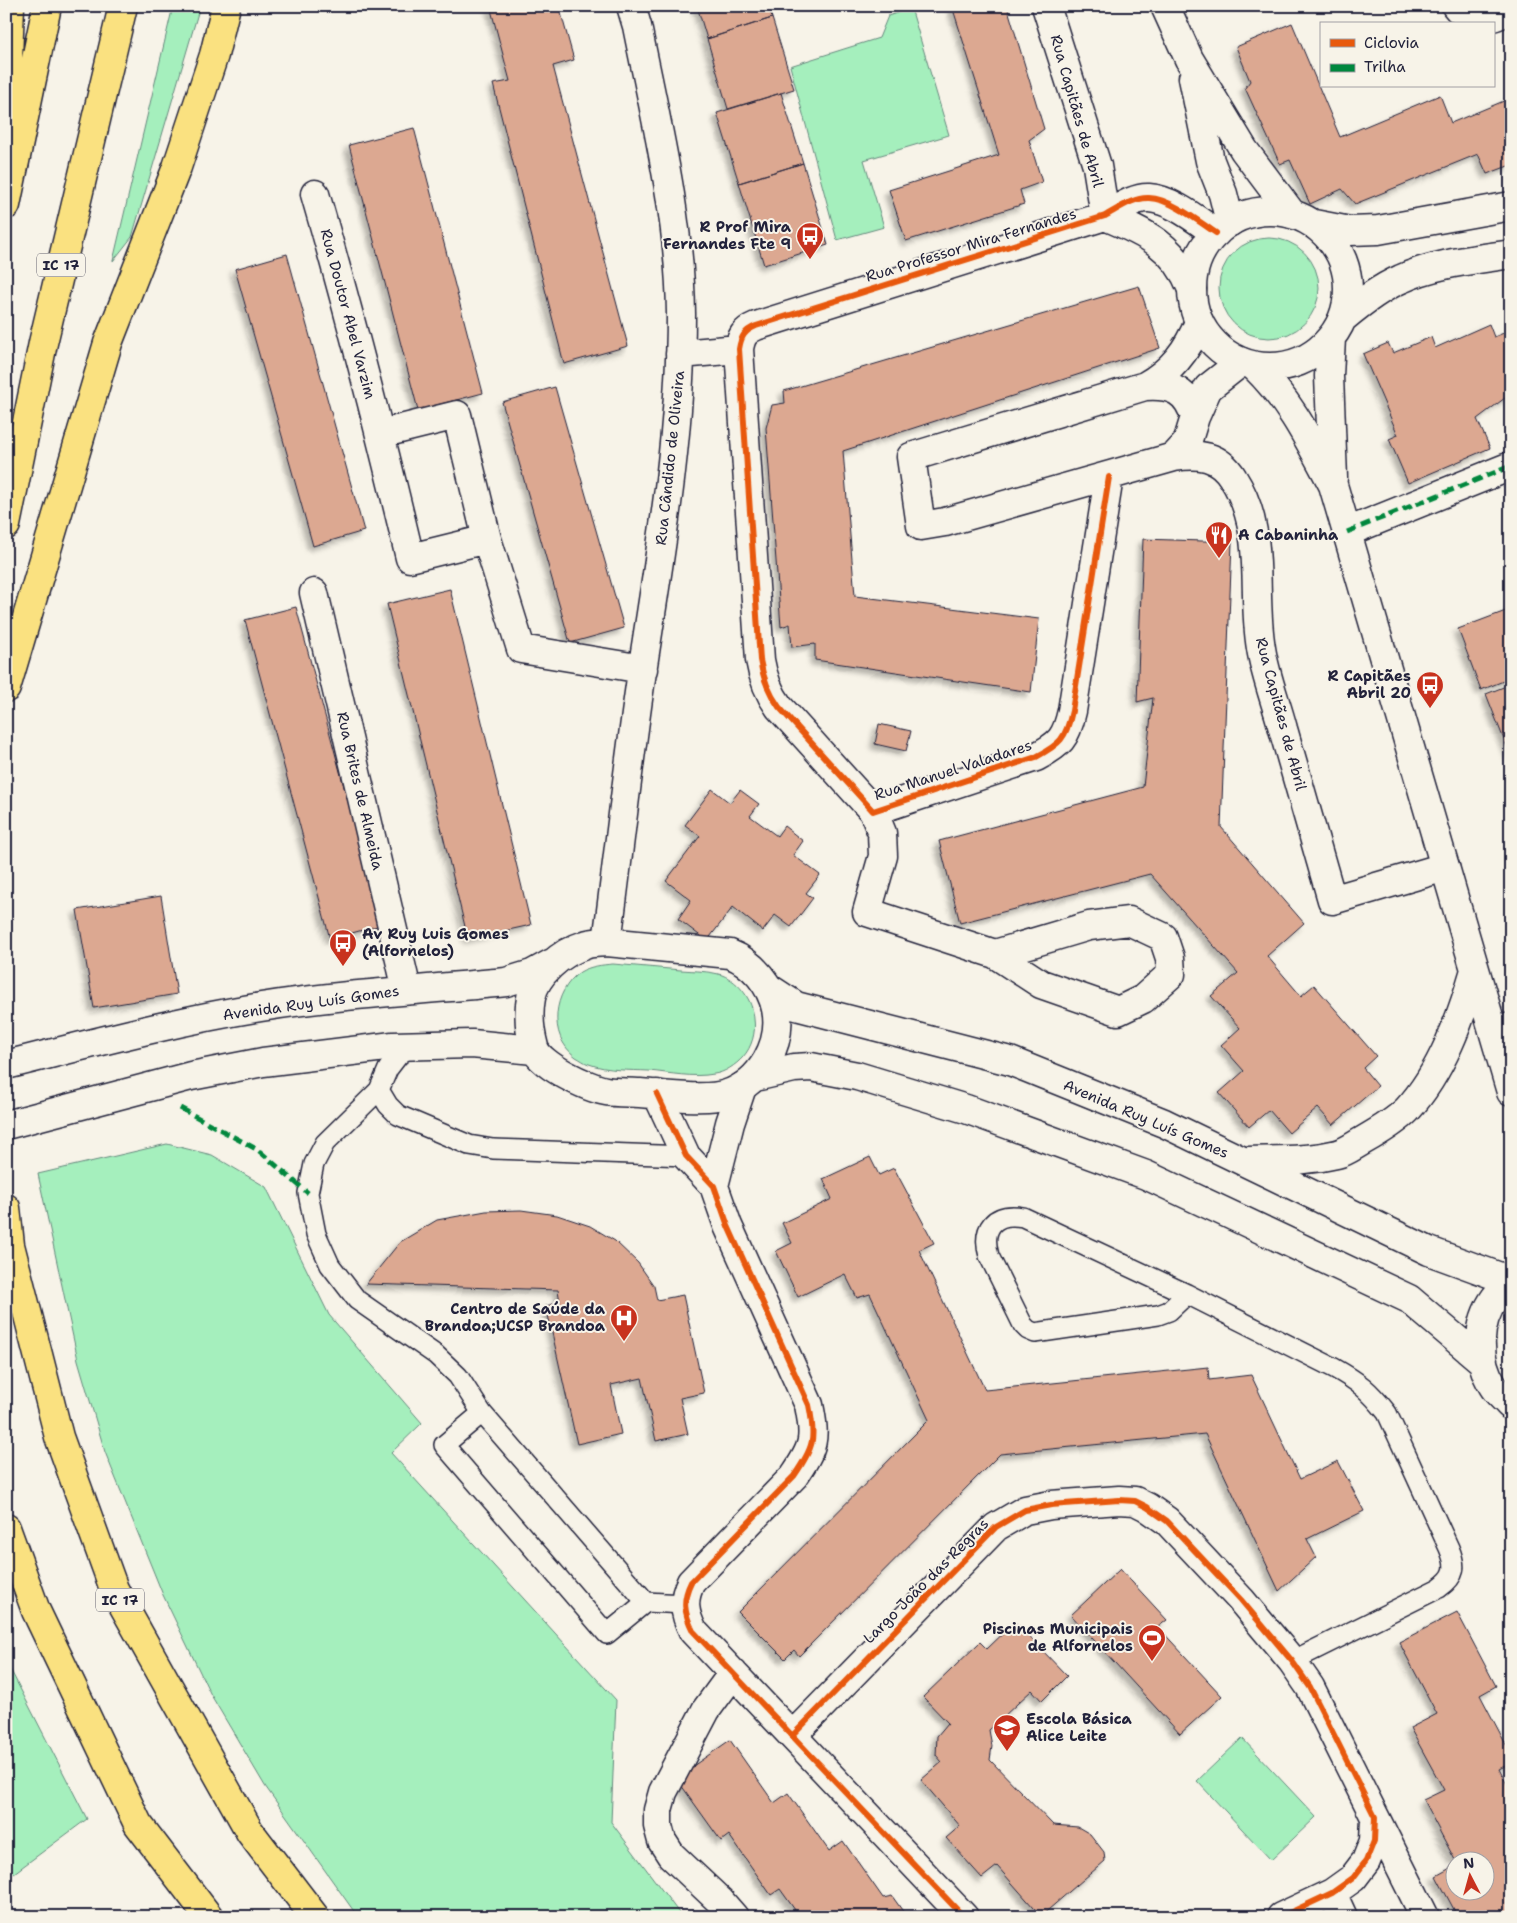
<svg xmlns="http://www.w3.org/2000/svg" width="1517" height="1923" font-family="'Shantell Sans',sans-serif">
<defs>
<filter id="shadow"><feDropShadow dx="-4.5" dy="4.5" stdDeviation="2.5" flood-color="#0004"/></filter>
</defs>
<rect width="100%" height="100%" fill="#f7f3e8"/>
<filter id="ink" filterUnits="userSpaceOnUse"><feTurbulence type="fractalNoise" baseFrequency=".02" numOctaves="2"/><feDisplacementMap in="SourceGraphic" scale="10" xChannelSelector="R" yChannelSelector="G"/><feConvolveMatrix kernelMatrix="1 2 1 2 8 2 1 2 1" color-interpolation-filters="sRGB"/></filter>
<g filter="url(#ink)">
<path fill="#a5efbd" stroke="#64887c" d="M 173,6 L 200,6 L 132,237 L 113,261 Z
M 911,8 L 949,135 L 864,160 L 884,227 L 837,240 L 790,66 L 879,38 L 888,16 Z
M1219 288a50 50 0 1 1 100 0a50 50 0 1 1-100 0Z
M 613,964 C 636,966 658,968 681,970 C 694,971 709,971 722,975 C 740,982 753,1001 754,1019 C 756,1032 752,1047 743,1057 C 736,1065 724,1073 714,1074 C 693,1078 670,1073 649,1071 C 630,1070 608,1071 589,1064 C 585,1063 580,1059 576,1057 C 547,1036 553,991 580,972 C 590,966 602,965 613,964 Z
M 167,1144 L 212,1155 L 266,1187 L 329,1315 L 422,1423 L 391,1453 L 616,1700 L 611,1822 L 682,1917 L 358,1917 L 265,1786 L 211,1695 L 163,1595 L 105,1452 L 78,1360 L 38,1174 Z
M 6,1661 L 87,1819 L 6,1879 Z
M 1242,1738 L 1316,1817 L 1271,1860 L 1197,1781 Z"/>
<path fill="#dca891" stroke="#22223b" filter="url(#shadow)" d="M 490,6 L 559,6 L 574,60 L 553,66 L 628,346 L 564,364 L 493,84 L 510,81 Z
M 697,6 L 768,6 L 772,18 L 707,39 Z
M 952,6 L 1007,6 L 1044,129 L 1029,140 L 1042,182 L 1020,190 L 1024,204 L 906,241 L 889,190 L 999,155 Z
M 772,18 L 794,89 L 728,109 L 707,39 Z
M 1292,23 L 1340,137 L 1440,95 L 1451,123 L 1511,98 L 1511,165 L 1487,174 L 1478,154 L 1355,204 L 1342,189 L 1310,204 L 1290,160 L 1280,164 L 1245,88 L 1250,81 L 1236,47 Z
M 781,93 L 803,163 L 739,183 L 717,113 Z
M 414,128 L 483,393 L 418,410 L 349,145 Z
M 803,163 L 828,245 L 764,265 L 739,183 Z
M 287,254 L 364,531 L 313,546 L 235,269 Z
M 1139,286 L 1160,348 L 843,451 L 855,596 L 1039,619 L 1031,692 L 815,660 L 815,644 L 792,647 L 790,624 L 781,627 L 766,428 L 772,405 L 785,403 L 784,391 Z
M 1489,324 L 1494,337 L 1511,330 L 1511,396 L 1505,398 L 1477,419 L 1490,448 L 1408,483 L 1389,439 L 1398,435 L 1363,354 L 1388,343 L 1393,353 L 1431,337 L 1435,348 Z
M 555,387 L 624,628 L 570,643 L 502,402 Z
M 1143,539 L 1232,542 L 1221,827 L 1304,923 L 1267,956 L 1301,996 L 1314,985 L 1376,1056 L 1363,1068 L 1378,1086 L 1333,1125 L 1318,1108 L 1289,1133 L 1269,1110 L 1249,1127 L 1219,1093 L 1244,1071 L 1221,1045 L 1240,1028 L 1211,996 L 1238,973 L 1150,874 L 960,923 L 939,841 L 1143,787 L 1153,698 L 1137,702 Z
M 450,589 L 531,925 L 468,939 L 387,604 Z
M 296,607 L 381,925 L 330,939 L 245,620 Z
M 1511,609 L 1511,678 L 1481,690 L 1458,629 Z
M 1511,684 L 1511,754 L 1510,755 L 1486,694 Z
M 879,724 L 911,731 L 906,751 L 875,744 Z
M 712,789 L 730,803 L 740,790 L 759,804 L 750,816 L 777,836 L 784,826 L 803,841 L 793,855 L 820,875 L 806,893 L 813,898 L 791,927 L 775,915 L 763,931 L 733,907 L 707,941 L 678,919 L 691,900 L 666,881 L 700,836 L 685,825 Z
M 161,896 L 177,994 L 94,1008 L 77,910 Z
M 870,1157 L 879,1175 L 894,1168 L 934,1243 L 919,1250 L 985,1390 L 1208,1367 L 1209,1380 L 1251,1375 L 1300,1479 L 1338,1461 L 1364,1511 L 1307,1539 L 1316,1557 L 1279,1591 L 1205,1434 L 1000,1454 L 799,1656 L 794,1650 L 785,1659 L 738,1612 L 929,1420 L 870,1294 L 857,1298 L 845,1274 L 798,1297 L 776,1251 L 792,1243 L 782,1223 L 832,1199 L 823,1179 Z
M 521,1210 L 557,1215 L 590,1226 L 615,1241 L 638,1263 L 654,1286 L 657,1300 L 683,1295 L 704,1393 L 680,1398 L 688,1434 L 656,1441 L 642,1378 L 611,1385 L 621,1434 L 577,1444 L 546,1306 L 560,1302 L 558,1290 L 366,1284 L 400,1242 L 437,1220 L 486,1211 Z
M 1120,1569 L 1167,1620 L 1158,1627 L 1222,1696 L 1180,1734 L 1071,1615 Z
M 1457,1612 L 1496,1686 L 1480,1695 L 1511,1754 L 1511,1763 L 1499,1769 L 1511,1792 L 1511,1917 L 1458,1917 L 1436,1876 L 1454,1866 L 1454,1890 L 1484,1890 L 1484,1860 L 1455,1860 L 1423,1800 L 1444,1790 L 1410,1728 L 1437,1714 L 1399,1642 Z
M 1015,1622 L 1067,1676 L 1042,1701 L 1032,1690 L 989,1730 L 992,1746 L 990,1760 L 1053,1825 L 1078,1827 L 1090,1834 L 1104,1852 L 1105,1861 L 1041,1916 L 997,1866 L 982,1878 L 946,1838 L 960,1826 L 921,1780 L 942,1762 L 936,1755 L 937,1736 L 948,1723 L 923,1697 L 980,1642 L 987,1649 Z
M 730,1740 L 774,1803 L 788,1793 L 829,1851 L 843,1841 L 883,1898 L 892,1896 L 907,1917 L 800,1917 L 780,1889 L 771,1895 L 729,1835 L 721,1841 L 676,1778 Z"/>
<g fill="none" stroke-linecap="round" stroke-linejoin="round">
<g stroke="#22223b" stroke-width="22">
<path id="service" d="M 1492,1029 L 1511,1022
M 411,1045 L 398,1056 L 388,1069 L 379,1090 L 325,1143 L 314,1164 L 308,1193 L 316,1234 L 330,1265 L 357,1300 L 436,1355 L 458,1376 L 482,1413 L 646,1602
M 379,1090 L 388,1105 L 398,1115 L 469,1145 L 493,1149 L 686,1156
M 1187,1294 L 1169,1311 L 1158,1315 L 1035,1333 L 1028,1330 L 1023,1325 L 989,1256 C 981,1228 994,1212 1023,1217 L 1187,1294 L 1334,1368 C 1359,1382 1369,1390 1387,1413 L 1449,1548 C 1457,1567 1456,1576 1439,1588 L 1292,1661
M 482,1413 L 444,1445 L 607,1634 L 646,1602 L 684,1604"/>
</g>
<g stroke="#22223b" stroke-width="31">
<path id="pedestrian" d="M 1347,532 L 1511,466"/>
</g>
<g stroke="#22223b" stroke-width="31">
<path id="minor" d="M 1046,6 L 1097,166 L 1105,216
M 1165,6 L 1189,59 L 1244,150 L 1292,214
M 1456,6 C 1463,16 1480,20 1492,17 C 1498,16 1505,12 1511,9
M 1193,78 L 1210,161 L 1223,194 L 1230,222
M 315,194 C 350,314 381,436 410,558 L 487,539
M 1105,216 C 1146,233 1175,246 1192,289
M 1199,322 C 1188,350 1172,371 1145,386 L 911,457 L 921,526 L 945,522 L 1174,457 L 1187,443 L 1195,417 L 1208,388 L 1241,362
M 680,354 L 739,349
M 1145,386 C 1172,384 1187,391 1195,417
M 380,434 L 457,415 L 487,539 L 521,649 L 643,669
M 1174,457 C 1199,453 1219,455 1233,478 C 1267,531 1251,590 1261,648 C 1265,675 1276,702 1283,729 C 1299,786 1316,843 1332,900 L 1445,867
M 1109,477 L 1072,711 C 1066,739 1060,744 1036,757 L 873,811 L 779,707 C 768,692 763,678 760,660 L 739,349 C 741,337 744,331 756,326 L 1105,216 C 1118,209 1134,197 1149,198 C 1171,199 1198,221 1216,233
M 314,593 L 407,990
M 873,811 L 882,833 L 883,856 L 867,912 L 995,954 L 1089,926 L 1129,921 L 1163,937 L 1170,958 L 1171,974 L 1143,999 L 1118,1011 L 1041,984 L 995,954
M 607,942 C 619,850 629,757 643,665 C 661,549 681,432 681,314 C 680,217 656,121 637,26 L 631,6
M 657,1094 L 686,1156 L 714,1186 L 728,1226 L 809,1405 C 816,1439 814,1447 794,1476 L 691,1582 C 682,1600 684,1613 693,1631 L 964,1917
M 714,1186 L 730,1123 L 742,1087
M 733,1673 L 706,1710 L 663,1792 L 658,1810 L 658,1826 L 662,1841 L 671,1855 L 720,1901 L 734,1917
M 793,1735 L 996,1527 L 1025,1510 L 1051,1505 L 1119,1500 L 1135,1501 L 1147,1507 L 1167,1521 L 1241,1600 L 1292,1661 L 1310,1687 L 1375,1817 L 1374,1841 L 1366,1861 L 1353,1878 L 1332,1893 L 1281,1917
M 1375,1817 L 1425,1917
M 1332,1893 L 1343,1917"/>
</g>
<g stroke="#22223b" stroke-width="31">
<path id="tertiary" d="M1192 289a78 78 0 1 1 156 0a78 78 0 1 1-156 0Z
M 1314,224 L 1350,231 L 1378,230 L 1511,206
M 1343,318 C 1361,303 1380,288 1401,279 C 1435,263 1475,260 1511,254
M 1331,338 L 1329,376 L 1333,478
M 1254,366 C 1291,402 1309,440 1333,485 L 1511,1092
M 607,942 L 730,954 C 753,963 771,985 776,1009 C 783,1044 761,1082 727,1094 C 706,1101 664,1095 640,1093 C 629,1092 617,1093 606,1091 C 589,1088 538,1065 534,1047 C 530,1032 528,1014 531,998 C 535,974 562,952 585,945 C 592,942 600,943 607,942 Z
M 770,989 L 796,1006 L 1010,1061 L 1164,1123 L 1429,1251 L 1511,1281
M 6,1065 C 90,1044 175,1021 261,1007 C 342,994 424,990 506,982 L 532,974 L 552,963
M 755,1077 L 794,1068 L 811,1067 L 857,1076 L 966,1109 L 1146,1175 L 1409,1299 L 1482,1361
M 6,1125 L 191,1076 L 263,1062 L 393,1046 L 472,1044 L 534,1050
M 1249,1161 C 1278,1160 1308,1161 1337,1154 C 1346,1152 1355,1145 1364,1140 C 1378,1132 1395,1122 1407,1110 C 1442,1072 1461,1018 1475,970
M 1511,1281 C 1506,1286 1499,1292 1495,1298 C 1477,1323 1476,1359 1493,1386 C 1497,1393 1505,1399 1511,1406"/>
</g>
<g stroke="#22223b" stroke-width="31">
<path id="trunk" d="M 6,112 L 10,6
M 6,205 L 47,6
M 6,525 L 43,343 L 123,6
M 6,688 L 108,343 L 177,167 L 214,55 L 226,6
M 6,1208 L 10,1245 L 59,1437 L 114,1589 L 250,1832 L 315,1917
M 6,1528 L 36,1611 L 138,1824 L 209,1917"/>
</g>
<use href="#service" stroke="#f7f3e8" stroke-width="19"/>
<use href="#pedestrian" stroke="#f7f3e8" stroke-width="28"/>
<use href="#minor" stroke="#f7f3e8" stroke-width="28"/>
<use href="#tertiary" stroke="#f7f3e8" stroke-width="28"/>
<use href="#trunk" stroke="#fae180" stroke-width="28"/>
<path stroke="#00873e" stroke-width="5" stroke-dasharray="10 5" stroke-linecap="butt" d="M 1347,532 L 1511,466
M 180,1108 L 258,1150 L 308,1193"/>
<g stroke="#f7f3e8" stroke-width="9">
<path id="cycleway" d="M 1109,477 L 1072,711 C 1066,739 1060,744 1036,757 L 873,811 L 779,707 C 768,692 763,678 760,660 L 739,349 C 741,337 744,331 756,326 L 1105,216 C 1118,209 1134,197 1149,198 C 1171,199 1198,221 1216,233
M 657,1094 L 686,1156 L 714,1186 L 728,1226 L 809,1405 C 816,1439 814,1447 794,1476 L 691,1582 C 682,1600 684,1613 693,1631 L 964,1917
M 793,1735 L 996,1527 L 1025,1510 L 1051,1505 L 1119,1500 L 1135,1501 L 1147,1507 L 1167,1521 L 1241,1600 L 1292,1661 L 1310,1687 L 1375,1817 L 1374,1841 L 1366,1861 L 1353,1878 L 1332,1893 L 1281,1917"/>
</g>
<use href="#cycleway" stroke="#e8590c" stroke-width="6"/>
</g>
</g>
<defs>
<g id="bus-pin" transform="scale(1.4375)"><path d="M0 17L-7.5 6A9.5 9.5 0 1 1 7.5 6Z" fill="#c8321e" stroke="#f7f3e8"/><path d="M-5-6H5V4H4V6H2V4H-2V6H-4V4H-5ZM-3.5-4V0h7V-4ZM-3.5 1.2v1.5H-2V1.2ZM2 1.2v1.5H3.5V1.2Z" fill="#fff"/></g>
<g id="restaurant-pin" transform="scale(1.4375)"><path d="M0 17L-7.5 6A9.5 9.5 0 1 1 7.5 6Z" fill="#c8321e" stroke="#f7f3e8"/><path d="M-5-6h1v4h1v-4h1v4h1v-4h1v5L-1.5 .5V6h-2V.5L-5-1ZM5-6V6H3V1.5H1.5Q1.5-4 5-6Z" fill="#fff"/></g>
<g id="hospital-pin" transform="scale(1.4375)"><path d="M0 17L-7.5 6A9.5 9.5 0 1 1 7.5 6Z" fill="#c8321e" stroke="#f7f3e8"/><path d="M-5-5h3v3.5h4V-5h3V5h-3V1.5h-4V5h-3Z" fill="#fff"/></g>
<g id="stadium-pin" transform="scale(1.4375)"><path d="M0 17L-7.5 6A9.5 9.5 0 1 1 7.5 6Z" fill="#c8321e" stroke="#f7f3e8"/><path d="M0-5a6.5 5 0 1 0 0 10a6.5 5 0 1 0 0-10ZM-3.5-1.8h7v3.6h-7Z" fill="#fff"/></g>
<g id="school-pin" transform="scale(1.4375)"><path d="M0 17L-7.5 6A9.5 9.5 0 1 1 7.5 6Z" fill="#c8321e" stroke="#f7f3e8"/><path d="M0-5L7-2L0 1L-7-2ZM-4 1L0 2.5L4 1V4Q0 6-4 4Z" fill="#fff"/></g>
</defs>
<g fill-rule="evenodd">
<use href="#bus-pin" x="810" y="236"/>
<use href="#restaurant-pin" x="1219" y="535"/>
<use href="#bus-pin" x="1430" y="685"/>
<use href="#bus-pin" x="343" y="943"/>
<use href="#hospital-pin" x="624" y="1318"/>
<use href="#stadium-pin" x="1152" y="1638"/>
<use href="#school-pin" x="1007" y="1728"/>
</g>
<g text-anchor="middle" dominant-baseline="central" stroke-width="4" stroke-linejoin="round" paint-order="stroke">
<g fill="#f7f3e8" stroke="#62616f" stroke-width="1">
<rect x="37" y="253.5" width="48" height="23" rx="4"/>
<rect x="96" y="1588.5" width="48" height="23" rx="4"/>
</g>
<g font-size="14" font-weight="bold" fill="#22223b">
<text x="61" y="265">IC 17</text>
<text x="120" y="1600">IC 17</text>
</g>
<g font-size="15" fill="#22223b" stroke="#f7f3e8">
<text transform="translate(1077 111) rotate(74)">Rua Capitães de Abril</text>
<text transform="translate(971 245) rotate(-17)">Rua Professor Mira Fernandes</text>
<text transform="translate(348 314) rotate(75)">Rua Doutor Abel Varzim</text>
<text transform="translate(670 458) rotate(-84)">Rua Cândido de Oliveira</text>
<text transform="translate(1281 714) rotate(75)">Rua Capitães de Abril</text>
<text transform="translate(953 770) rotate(-18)">Rua Manuel Valadares</text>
<text transform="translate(360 791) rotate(77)">Rua Brites de Almeida</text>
<text transform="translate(311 1003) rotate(-8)">Avenida Ruy Luís Gomes</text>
<text transform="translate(1146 1119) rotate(23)">Avenida Ruy Luís Gomes</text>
<text transform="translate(926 1581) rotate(-45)">Largo João das Regras</text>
</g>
<g font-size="15" font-weight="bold" fill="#22223b" stroke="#f7f3e8" text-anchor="end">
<text x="791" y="227">R Prof Mira<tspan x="791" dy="17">Fernandes Fte 9</tspan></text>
<text x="1238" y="535" text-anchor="start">A Cabaninha</text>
<text x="1411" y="676">R Capitães<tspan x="1411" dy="17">Abril 20</tspan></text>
<text x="362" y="934" text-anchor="start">Av Ruy Luis Gomes<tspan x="362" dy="17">(Alfornelos)</tspan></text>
<text x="605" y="1309">Centro de Saúde da<tspan x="605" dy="17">Brandoa;UCSP Brandoa</tspan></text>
<text x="1133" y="1629">Piscinas Municipais<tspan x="1133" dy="17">de Alfornelos</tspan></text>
<text x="1026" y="1719" text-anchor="start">Escola Básica<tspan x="1026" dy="17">Alice Leite</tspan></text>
</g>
</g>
<rect width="1517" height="1923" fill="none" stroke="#f7f3e8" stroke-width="25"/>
<rect x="12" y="12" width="1492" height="1898" fill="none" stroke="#22223b" stroke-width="2" filter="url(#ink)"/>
<rect x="1320" y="22" width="175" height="65" fill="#f7f3e8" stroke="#a29fa3"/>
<rect x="1330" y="39" width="25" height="8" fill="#e8590c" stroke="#a29fa3"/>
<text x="1364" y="48" font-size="15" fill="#22223b">Ciclovia</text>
<rect x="1330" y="64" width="25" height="8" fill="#00873e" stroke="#a29fa3"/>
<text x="1364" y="72" font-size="15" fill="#22223b">Trilha</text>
<g transform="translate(1470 1876) rotate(354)"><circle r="24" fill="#f7f3e8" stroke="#a29fa3"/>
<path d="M0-4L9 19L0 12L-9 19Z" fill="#c8321e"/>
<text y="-8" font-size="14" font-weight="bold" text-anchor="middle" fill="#22223b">N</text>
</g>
</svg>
